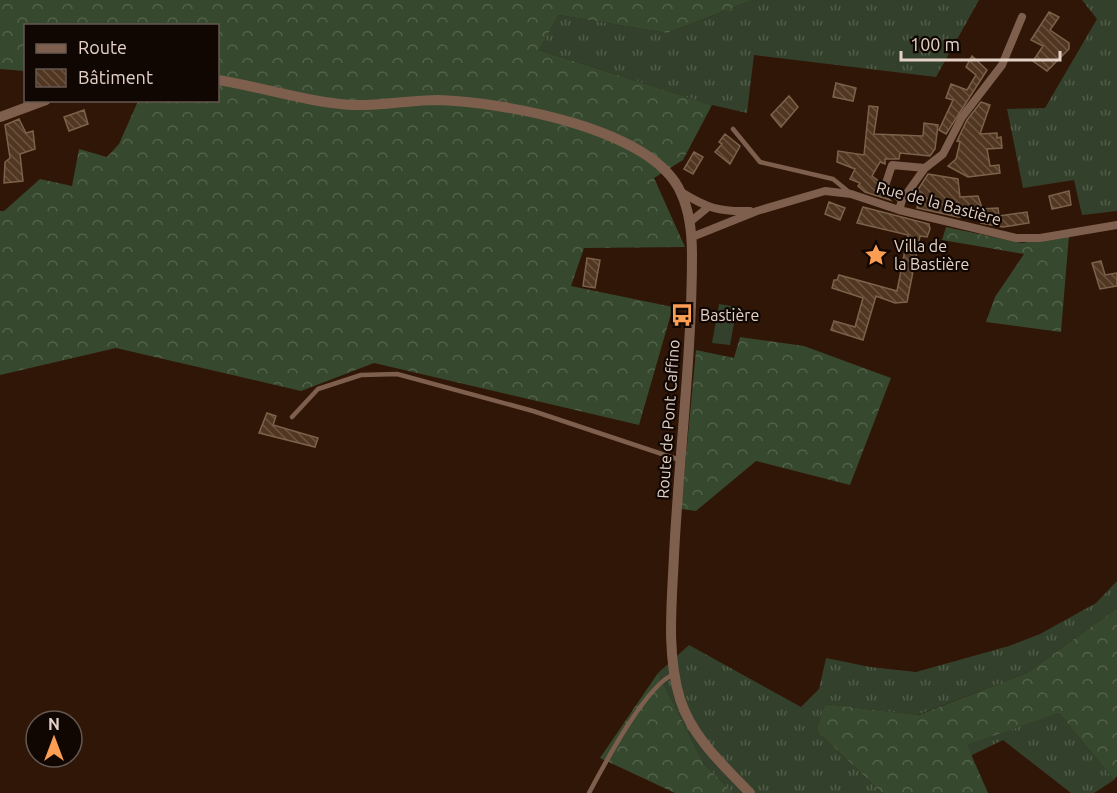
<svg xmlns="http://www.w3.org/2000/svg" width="1117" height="793" font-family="Ubuntu,sans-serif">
<defs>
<pattern id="grass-tufts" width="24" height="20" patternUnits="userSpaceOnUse" patternTransform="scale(1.5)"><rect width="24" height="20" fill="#33412c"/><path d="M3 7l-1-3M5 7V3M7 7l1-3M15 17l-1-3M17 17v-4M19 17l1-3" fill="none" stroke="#505c49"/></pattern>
<pattern id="forest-crowns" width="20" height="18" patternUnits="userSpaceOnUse" patternTransform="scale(1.5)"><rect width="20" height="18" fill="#36482d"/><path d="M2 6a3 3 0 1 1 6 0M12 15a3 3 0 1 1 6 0" fill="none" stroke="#53624a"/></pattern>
<pattern id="building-back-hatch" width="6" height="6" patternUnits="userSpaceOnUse" patternTransform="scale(1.5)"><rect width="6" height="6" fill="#513721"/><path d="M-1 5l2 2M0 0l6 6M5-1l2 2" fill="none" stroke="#6a5340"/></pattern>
</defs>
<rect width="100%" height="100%" fill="#301606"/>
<path fill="url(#grass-tufts)" d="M 753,0 L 979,0 L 936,77 L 754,55 L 747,113 L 712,105 L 539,50 L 559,15 L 667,33 Z
M 1082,0 L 1117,0 L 1117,211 L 1082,215 L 1074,180 L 1023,188 L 1007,109 L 1045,108 L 1097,19 Z
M 1117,581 L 1117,608 L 1027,673 L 917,715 L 825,704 L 816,730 L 882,793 L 733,793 L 704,764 L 658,673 L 689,645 L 801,707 L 819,689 L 826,658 L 870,667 L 916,672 L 1009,646 L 1040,634 L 1096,603 Z
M 1059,713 L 1114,780 L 1094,793 L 1071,793 L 1003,740 L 970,756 L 966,745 Z"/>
<path fill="url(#forest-crowns)" d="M 0,0 L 753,0 L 667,33 L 559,15 L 539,50 L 712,105 L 683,160 L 654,178 L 685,247 L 584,248 L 571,286 L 673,307 L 639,425 L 374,363 L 301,391 L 116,348 L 0,375 L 0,211 L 4,211 L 40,179 L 72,186 L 79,149 L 107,157 L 119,144 L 138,101 L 218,100 L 218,26 L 26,26 L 25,71 L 0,69 Z
M 946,227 L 1022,243 L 1069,235 L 1061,332 L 986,322 L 995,297 L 1024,254 L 942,240 Z
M 740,337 L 804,346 L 891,378 L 850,485 L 756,461 L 696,511 L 681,509 L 696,350 L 734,358 Z
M 1117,608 L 1117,776 L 1114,780 L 1059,713 L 967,745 L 988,793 L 882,793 L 816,730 L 825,704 L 918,715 L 1027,673 Z
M 658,673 L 704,764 L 733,793 L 675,793 L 600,758 Z"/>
<path fill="#33412c" d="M 719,304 L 737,307 L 730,345 L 712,343 Z"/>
<path fill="url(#building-back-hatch)" stroke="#7d624b" stroke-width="1.5" d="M 1049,12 L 1059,17 L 1050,30 L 1069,43 L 1069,49 L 1047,71 L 1033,61 L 1043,46 L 1031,40 Z
M 972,56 L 987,70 L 946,134 L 939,130 L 953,100 L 946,98 L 951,84 L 967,90 L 976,75 L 966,67 Z
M 836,83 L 856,88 L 853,101 L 833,97 Z
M 789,96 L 798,107 L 781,127 L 771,115 Z
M 981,102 L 990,105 L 980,134 L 997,133 L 997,138 L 1001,137 L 1002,148 L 987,149 L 990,166 L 999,165 L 1000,173 L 968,177 L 948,166 L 956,159 L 960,142 L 957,141 L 967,120 Z
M 869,106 L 878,107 L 874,134 L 923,136 L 924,123 L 938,125 L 935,149 L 930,156 L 900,153 L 899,159 L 885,159 L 885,164 L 880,162 L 872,176 L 880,182 L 879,188 L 890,200 L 865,192 L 858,186 L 860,183 L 850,179 L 855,169 L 837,162 L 838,151 L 864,155 Z
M 84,110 L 88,124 L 69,131 L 64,117 Z
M 19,119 L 26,133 L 33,131 L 35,149 L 20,154 L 23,181 L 4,183 L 5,162 L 10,158 L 5,125 Z
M 725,134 L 740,146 L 730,164 L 715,152 L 722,144 L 719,142 Z
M 694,152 L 703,157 L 693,174 L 684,169 Z
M 928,174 L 958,179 L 960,197 L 978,196 L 982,208 L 962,210 L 963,217 L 958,217 L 917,208 L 918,202 L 912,199 Z
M 1069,191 L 1071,205 L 1052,209 L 1049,196 Z
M 829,202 L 845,208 L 840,220 L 825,214 Z
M 863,207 L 929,224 L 930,229 L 927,237 L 920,236 L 907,302 L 895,303 L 876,296 L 863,340 L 831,330 L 834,321 L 855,327 L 863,298 L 832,288 L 834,280 L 837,280 L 839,275 L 897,291 L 908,235 L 857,223 Z
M 998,208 L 999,216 L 1027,212 L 1029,223 L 1003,227 L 981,223 L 980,209 Z
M 587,258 L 600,260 L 595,288 L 583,286 Z
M 1101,261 L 1105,275 L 1117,273 L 1117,286 L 1100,289 L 1092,263 Z
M 267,413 L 276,416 L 273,425 L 318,438 L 315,447 L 259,433 Z"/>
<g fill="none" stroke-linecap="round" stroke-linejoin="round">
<path stroke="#7e5f4d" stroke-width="4.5" d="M 733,129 L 760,162 L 833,179 L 849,192
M 292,417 L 318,389 L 361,375 L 397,374 L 533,411 L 680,460
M 589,793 C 604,765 646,685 674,674"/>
<path stroke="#7e5f4d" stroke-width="8" d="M 925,168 L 943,154 L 962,117 L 1002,65 L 1022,17
M 681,192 C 707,208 719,212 750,211
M 899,210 L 902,200 L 925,168 L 892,165 L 885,186 L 902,200
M 690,222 L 707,208
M 692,237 L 757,211 L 825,191 L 851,194 L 899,210 L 1016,238 L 1040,238 L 1117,225"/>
<path stroke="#7e5f4d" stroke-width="10" d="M 218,80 C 262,87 306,102 352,105 C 381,106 410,100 438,100 C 502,102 653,128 681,193 C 690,212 692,234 692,255 C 692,355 679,455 674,555 C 672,602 666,653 680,699 C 692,737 723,765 750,793
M 0,117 L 46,100"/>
</g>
<defs>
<g id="sight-bare" transform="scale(1.8)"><path d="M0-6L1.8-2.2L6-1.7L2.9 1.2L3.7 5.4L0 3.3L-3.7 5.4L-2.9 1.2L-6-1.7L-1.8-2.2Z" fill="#fc9d54" stroke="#100602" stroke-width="2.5" paint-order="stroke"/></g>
<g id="bus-bare" transform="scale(1.8)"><path d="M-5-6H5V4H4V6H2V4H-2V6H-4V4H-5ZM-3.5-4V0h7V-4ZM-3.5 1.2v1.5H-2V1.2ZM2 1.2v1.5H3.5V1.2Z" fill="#fc9d54" stroke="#100602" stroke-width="2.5" paint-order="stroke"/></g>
</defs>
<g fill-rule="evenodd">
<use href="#sight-bare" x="876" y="255"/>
<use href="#bus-bare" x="682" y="315"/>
</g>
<g text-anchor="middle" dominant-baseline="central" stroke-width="4.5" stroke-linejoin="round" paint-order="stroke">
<g font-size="16" fill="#e4d2c8" stroke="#100602">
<text transform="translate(939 203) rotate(15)">Rue de la Bastière</text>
<text transform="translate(668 419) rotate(-86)">Route de Pont Caffino</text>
</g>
<g font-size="16" fill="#e4d2c8" stroke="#100602" text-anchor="start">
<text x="894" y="246">Villa de<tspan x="894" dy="18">la Bastière</tspan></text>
<text x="700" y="315">Bastière</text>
</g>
</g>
<rect x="24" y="24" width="195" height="78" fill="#100602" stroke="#655851" stroke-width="1.5"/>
<rect x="36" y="44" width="30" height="9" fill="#7e5f4d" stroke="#655851" stroke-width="1.5"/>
<text x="78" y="54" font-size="18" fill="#e4d2c8">Route</text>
<rect x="36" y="69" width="30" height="18" fill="url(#building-back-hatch)" stroke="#655851" stroke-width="1.5"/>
<text x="78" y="84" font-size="18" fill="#e4d2c8">Bâtiment</text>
<g transform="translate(54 739)"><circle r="28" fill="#100602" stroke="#655851" stroke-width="1.5"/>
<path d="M0-4.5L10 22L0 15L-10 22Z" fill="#fc9d54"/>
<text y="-9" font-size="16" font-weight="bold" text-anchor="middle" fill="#e4d2c8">N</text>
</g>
<path d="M901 51v9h159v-9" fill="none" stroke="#e4d2c8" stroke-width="3"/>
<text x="910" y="51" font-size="18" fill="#e4d2c8" stroke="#100602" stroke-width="4.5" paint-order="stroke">100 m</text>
</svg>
